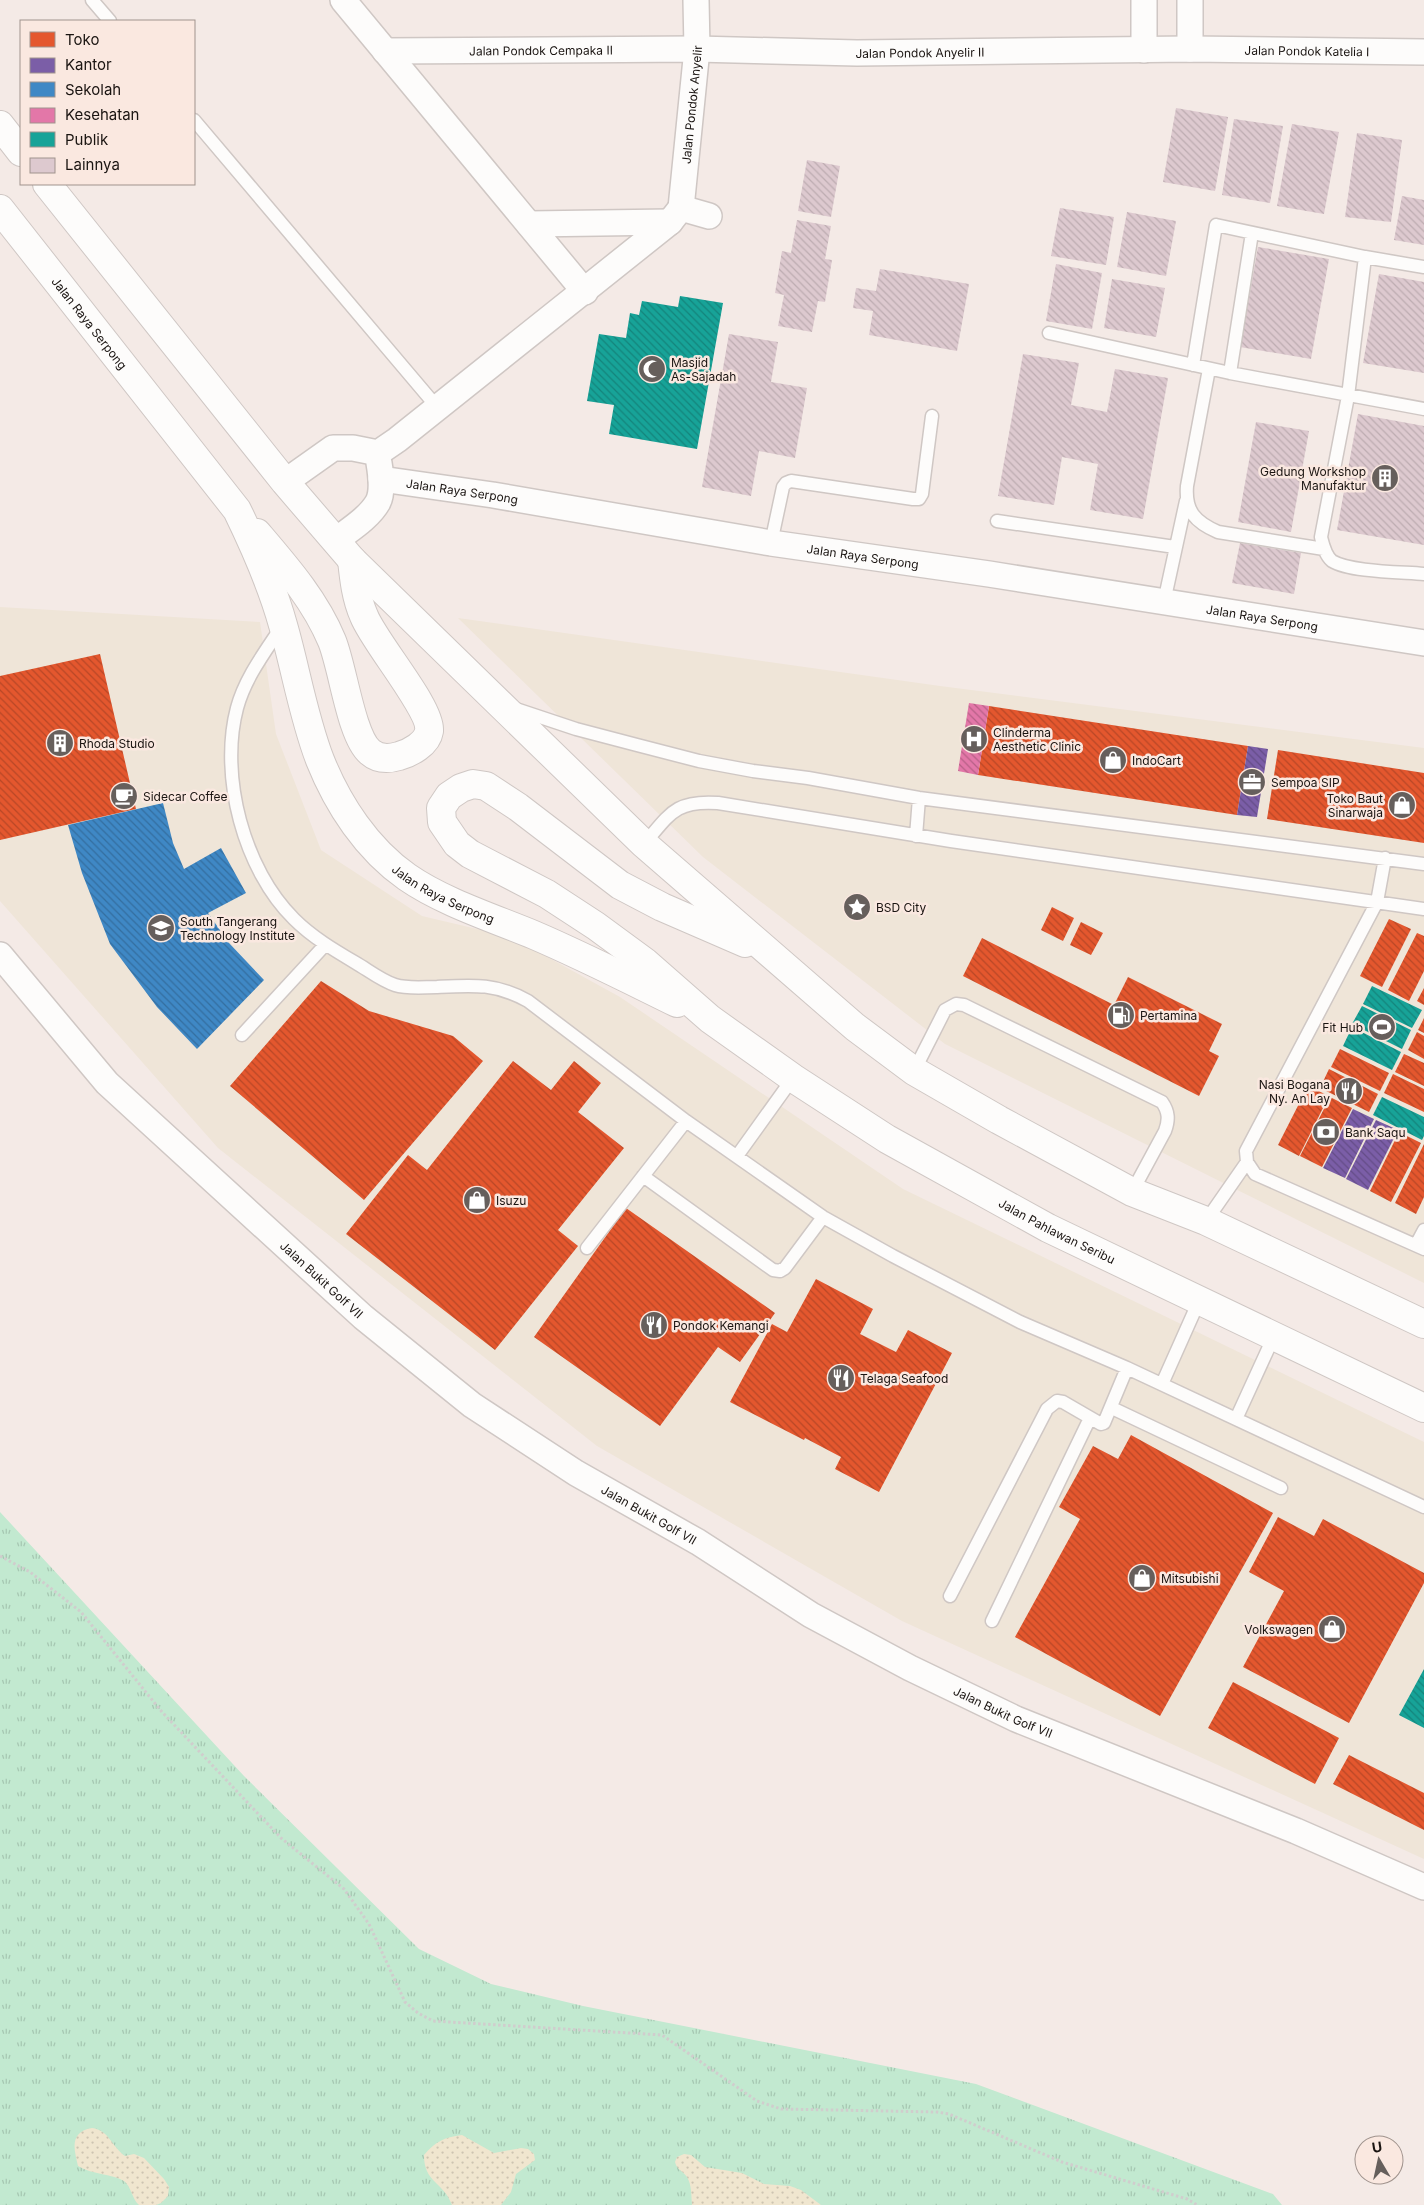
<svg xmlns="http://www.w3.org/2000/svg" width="1424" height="2205" font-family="Inter,sans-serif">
<defs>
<pattern id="grass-tufts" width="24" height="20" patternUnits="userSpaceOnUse" patternTransform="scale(1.25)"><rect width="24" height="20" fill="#c2e9d0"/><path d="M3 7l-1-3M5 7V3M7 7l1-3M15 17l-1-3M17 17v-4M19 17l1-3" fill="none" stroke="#a6c7b2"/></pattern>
<pattern id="sand-dots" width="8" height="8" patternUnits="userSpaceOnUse" patternTransform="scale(1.25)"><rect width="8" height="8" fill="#f0e6cf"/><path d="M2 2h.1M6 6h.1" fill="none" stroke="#cdc4b1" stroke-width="1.8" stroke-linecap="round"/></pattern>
<pattern id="shops-back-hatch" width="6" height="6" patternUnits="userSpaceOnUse" patternTransform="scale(1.25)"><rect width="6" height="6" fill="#e4572e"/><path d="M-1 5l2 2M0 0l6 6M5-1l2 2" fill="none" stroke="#b84726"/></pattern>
<pattern id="offices-back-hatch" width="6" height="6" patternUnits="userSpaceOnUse" patternTransform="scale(1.25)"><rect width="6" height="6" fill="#7b5ea7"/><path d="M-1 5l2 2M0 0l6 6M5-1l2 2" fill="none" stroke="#644c87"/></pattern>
<pattern id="schools-back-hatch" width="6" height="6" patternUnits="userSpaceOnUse" patternTransform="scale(1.25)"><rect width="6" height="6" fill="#3f88c5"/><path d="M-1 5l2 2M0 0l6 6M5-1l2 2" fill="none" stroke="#346e9f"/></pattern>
<pattern id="health-back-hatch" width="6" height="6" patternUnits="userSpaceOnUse" patternTransform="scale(1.25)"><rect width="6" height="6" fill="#e377a8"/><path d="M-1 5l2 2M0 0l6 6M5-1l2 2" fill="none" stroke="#b76087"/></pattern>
<pattern id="public-back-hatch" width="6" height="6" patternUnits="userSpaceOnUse" patternTransform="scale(1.25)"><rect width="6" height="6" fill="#17a398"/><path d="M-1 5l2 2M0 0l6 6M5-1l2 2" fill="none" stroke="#14847b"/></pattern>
<pattern id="building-back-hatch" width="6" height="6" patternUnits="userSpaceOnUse" patternTransform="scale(1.25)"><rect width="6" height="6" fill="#ddc9cf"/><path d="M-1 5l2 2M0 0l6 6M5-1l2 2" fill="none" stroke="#bdacb1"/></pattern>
</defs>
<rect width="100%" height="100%" fill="#f4eae6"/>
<path fill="#efe5d8" d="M 0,607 L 260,622 L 276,734 L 321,850 L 422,916 L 511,937 L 620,997 L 903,1189 L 1424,1442 L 1424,1859 L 902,1621 L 597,1446 L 218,1148 L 0,901 Z
M 458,618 L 940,686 L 1424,748 L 1424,1283 L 945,1044 L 703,857 Z"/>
<path fill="url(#grass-tufts)" d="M 0,1512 L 244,1776 L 419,1949 L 491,1984 L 583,2006 L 976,2084 L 1273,2194 L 1282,2205 L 0,2205 Z"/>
<path fill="url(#sand-dots)" d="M 92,2128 C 109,2130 112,2147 125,2156 L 134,2154 L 144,2158 L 164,2179 L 169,2187 L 168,2196 L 161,2203 L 156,2205 L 139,2205 C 132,2199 131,2186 124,2181 C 113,2174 93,2175 78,2166 C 74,2149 69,2132 92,2128 Z
M 462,2135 L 494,2153 L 521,2148 L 528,2149 L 534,2154 L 535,2160 L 516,2174 L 511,2192 L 501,2205 L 452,2205 C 443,2181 424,2183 424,2155 C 435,2142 444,2137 462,2135 Z
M 684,2154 L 691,2155 L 705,2167 L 742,2173 L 764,2184 L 790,2186 L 801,2190 L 821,2205 L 692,2205 C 691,2196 692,2185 687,2177 C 683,2171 677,2170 675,2162 L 677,2157 Z"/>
<path fill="url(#shops-back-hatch)" d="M 100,654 L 136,809 L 0,840 L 0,676 Z
M 989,706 L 1248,746 L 1237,815 L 978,775 Z
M 1278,750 L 1424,773 L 1424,843 L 1267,819 Z
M 1052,907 L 1074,918 L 1063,941 L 1041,930 Z
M 1389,919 L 1411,929 L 1382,987 L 1360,976 Z
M 1081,922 L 1103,933 L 1091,955 L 1070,945 Z
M 1417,933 L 1424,936 L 1424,971 L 1409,1001 L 1388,990 Z
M 982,938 L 1114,1005 L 1128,977 L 1222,1024 L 1209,1051 L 1219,1056 L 1199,1096 L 963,976 Z
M 321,981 L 369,1011 L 453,1036 L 483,1061 L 364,1200 L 230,1086 Z
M 1424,988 L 1424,1005 L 1417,1001 Z
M 1424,1018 L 1424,1033 L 1418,1030 Z
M 1417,1032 L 1424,1036 L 1424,1059 L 1408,1050 Z
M 1340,1049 L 1389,1073 L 1380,1091 L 1331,1067 Z
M 1404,1054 L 1424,1063 L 1424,1086 L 1395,1072 Z
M 513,1061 L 551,1090 L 574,1061 L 601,1083 L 578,1112 L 624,1148 L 558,1230 L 578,1246 L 495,1350 L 346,1234 L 408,1155 L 427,1170 Z
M 1329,1069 L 1378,1094 L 1369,1112 L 1320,1088 Z
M 1393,1074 L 1424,1089 L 1424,1112 L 1384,1093 Z
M 1308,1086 L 1329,1096 L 1299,1156 L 1278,1145 Z
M 1330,1097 L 1352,1108 L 1322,1167 L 1300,1156 Z
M 1399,1132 L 1421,1143 L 1391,1202 L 1370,1191 Z
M 1424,1144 L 1424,1197 L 1416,1214 L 1395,1203 Z
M 626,1208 L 775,1313 L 740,1362 L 718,1347 L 660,1426 L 534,1337 Z
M 816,1279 L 873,1309 L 860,1334 L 896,1352 L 908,1330 L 952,1353 L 879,1492 L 835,1469 L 841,1457 L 805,1438 L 804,1440 L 730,1402 L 772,1324 L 787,1332 Z
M 1131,1435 L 1273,1513 L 1160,1716 L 1015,1637 L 1080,1519 L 1059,1507 L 1093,1446 L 1118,1459 Z
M 1278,1517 L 1314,1536 L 1323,1519 L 1424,1573 L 1424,1583 L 1349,1723 L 1243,1667 L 1284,1591 L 1249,1572 Z
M 1233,1682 L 1339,1738 L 1315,1784 L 1208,1728 Z
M 1349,1755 L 1424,1793 L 1424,1830 L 1333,1784 Z"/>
<path fill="url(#offices-back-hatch)" d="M 1248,746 L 1268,749 L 1257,817 L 1237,815 Z
M 1353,1109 L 1374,1119 L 1345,1178 L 1323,1168 Z
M 1376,1120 L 1398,1130 L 1368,1190 L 1346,1179 Z"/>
<path fill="url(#schools-back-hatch)" d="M 163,803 L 173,843 L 184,869 L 221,848 L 246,893 L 208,913 L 229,943 L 264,980 L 197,1049 L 157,1007 L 110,944 L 82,873 L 68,825 Z"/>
<path fill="url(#health-back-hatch)" d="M 969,703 L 989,706 L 978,775 L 958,771 Z"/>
<path fill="url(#public-back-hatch)" d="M 680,296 L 723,303 L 697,449 L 609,434 L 614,405 L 587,401 L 599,334 L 626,338 L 630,313 L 639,315 L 642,301 L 678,307 Z
M 1372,986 L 1422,1010 L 1412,1028 L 1363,1004 Z
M 1362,1006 L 1411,1030 L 1402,1049 L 1352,1024 Z
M 1352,1027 L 1401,1052 L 1392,1070 L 1343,1046 Z
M 1382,1097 L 1424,1117 L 1424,1136 L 1422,1140 L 1373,1115 Z
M 1424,1669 L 1424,1728 L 1399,1715 Z"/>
<path fill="url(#building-back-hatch)" d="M 1176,108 L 1228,117 L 1215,191 L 1163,182 Z
M 1234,119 L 1283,126 L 1270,203 L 1222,195 Z
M 1292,124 L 1339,132 L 1324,214 L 1277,206 Z
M 1357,133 L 1402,140 L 1391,222 L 1345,217 Z
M 807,160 L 840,166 L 831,217 L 798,211 Z
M 1402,196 L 1424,200 L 1424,245 L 1394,240 Z
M 1060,208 L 1114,217 L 1106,265 L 1051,256 Z
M 1127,212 L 1176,221 L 1166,276 L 1117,267 Z
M 797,220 L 831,226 L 825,259 L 832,260 L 825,302 L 818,301 L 812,332 L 778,326 L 784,295 L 775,293 L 782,251 L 791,253 Z
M 1258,247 L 1329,259 L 1311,359 L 1240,347 Z
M 1056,264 L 1102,273 L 1092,329 L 1046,321 Z
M 880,269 L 969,284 L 957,351 L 869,335 L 873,311 L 853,308 L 856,288 L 876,291 Z
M 1379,274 L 1424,282 L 1424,373 L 1363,363 Z
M 1112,279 L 1165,288 L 1156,337 L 1104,328 Z
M 729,334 L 778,342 L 771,382 L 807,388 L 795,458 L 759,451 L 751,496 L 702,487 Z
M 1023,354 L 1079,363 L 1071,405 L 1107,412 L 1115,369 L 1168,378 L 1143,519 L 1090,510 L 1098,464 L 1062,457 L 1054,505 L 998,496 Z
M 1358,414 L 1424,426 L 1424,545 L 1337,530 Z
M 1256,422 L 1309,431 L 1291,532 L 1238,522 Z
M 1240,543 L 1301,553 L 1294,594 L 1232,583 Z"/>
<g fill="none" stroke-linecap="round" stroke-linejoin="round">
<g stroke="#cfc7c4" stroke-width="15">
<path id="service" d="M 92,0 L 110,21
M 194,120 L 437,407
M 1365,257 L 1348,396 L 1321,537 C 1323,545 1325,555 1332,561 C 1350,572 1401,572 1424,574
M 1049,333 L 1230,373 L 1424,409
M 1193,365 L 1216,225 L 1365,257 L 1424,267
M 1209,369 L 1187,486 C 1185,511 1195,522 1218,532 L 1324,549
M 1230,373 L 1252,233
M 997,521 L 1175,547
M 771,543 L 783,487 L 786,483 L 791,481 L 913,499 L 919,499 L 922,494 L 932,416
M 1164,602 L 1186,501
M 282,626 C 265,652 245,678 237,708 C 219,776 244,870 294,919 C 312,937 334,950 356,963 C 368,970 382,981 395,985 C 408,989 424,987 437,987 C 473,985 496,983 528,1001 L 686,1121 L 823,1217 L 893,1256 L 1020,1322 L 1127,1368 L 1424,1507
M 513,708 L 576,729 L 637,745 L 699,761 L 753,771 L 808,778 L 919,798 L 1424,864
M 916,836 L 919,798
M 644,844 C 670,814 675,800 718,803 L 951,841 L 1424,909
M 1385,858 L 1377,902 L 1246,1151 L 1247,1162 L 1255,1174 L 1424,1249
M 242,1035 L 325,945
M 914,1071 L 945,1010 L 956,1004 L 964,1005 L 1162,1102 C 1169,1112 1169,1120 1165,1131 L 1132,1192
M 737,1156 L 793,1078
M 643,1176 L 773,1270 L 780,1271 L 785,1268 L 823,1217
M 1206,1221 L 1247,1162
M 1416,1245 L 1424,1230
M 587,1248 L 686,1121
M 1162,1384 L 1199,1301
M 1112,1408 L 1281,1488
M 1236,1419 L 1274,1336
M 950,1596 L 1047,1409 L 1057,1401 L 1063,1402 L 1101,1424 L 1104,1423 L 1127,1368
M 992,1621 L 1090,1418"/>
</g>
<g stroke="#cfc7c4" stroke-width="28">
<g id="minor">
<path d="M 343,0 L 585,292"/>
<path d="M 1190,49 L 1190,0"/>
<path d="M 1144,50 L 1144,0"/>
<path id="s1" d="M 385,51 L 697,49 L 857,53 L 1190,49 L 1424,52"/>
<path id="s2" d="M 681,208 L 697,49 L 696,0"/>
<path d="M 681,208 L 709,216"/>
<path d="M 529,224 L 670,222"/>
<path id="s3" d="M 381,479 L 493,495 L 771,543 L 989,574 L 1424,643"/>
<path d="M 285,482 L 333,448 L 353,448 L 378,453 L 397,440 L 670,222 L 681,208"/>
<path d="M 335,541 C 349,530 369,518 378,502 C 383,492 381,475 379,463"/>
<path id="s4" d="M 0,955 L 107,1083 L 363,1317 L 472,1405 L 576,1473 L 698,1542 L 811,1615 L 910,1668 L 1016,1719 L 1296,1831 L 1424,1887"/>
</g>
</g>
<g stroke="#cfc7c4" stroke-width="30">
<g id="primary">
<path d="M 0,125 L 21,152"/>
<path d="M 47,184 L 285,482 L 352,560 L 644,844 L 855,1027 L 914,1071 L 999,1120 L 1132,1192 L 1206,1221 L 1424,1324"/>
<path id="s5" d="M 0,209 L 237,510 C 255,547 272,585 283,625 C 296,670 303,716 320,760 C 338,805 367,849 407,877 C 443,902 493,918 534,935 C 583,956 630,980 677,1003"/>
<path d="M 257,533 C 286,567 315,600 332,641 C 343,668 351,736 370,752 C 378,759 389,759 399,756 C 410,753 427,744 429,731 C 432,709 374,642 364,616 C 356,598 354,579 352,560"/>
<path id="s6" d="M 745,943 L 662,907 L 620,885 L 518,807 L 486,786 L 473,784 L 461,788 L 449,796 L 441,808 L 442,822 L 457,844 L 470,854 L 547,894 L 596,926 L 645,962 L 710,1019 L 793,1078 L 887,1139 L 1048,1228 L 1424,1408"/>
</g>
</g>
<path stroke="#d0cdcd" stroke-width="3" stroke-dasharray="2.5 2.5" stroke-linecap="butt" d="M 0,1556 L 30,1572 L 81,1612 L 162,1712 L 281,1838 L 344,1889 L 369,1924 L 405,2002 L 418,2013 L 433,2021 L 662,2035 L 757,2101 L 781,2109 L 937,2112 L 949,2114 L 1062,2162 L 1187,2199 L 1197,2205"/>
<use href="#service" stroke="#fdfcfb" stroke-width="12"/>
<use href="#minor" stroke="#fdfcfb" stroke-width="25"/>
<use href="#primary" stroke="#fdfcfb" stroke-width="28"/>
</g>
<defs>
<g id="mosque-disc" transform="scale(1.4375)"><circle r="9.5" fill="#665f5c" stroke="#fae8e0"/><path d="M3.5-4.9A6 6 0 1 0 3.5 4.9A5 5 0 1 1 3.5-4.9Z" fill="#fff"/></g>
<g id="building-disc" transform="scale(1.4375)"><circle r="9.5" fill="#665f5c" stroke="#fae8e0"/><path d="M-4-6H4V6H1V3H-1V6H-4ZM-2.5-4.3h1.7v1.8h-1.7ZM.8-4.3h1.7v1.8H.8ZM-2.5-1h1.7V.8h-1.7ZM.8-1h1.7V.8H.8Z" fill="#fff"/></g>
<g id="hospital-disc" transform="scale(1.4375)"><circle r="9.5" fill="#665f5c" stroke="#fae8e0"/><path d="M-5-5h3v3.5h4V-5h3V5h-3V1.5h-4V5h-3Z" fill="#fff"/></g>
<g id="shop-disc" transform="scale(1.4375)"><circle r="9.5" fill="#665f5c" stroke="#fae8e0"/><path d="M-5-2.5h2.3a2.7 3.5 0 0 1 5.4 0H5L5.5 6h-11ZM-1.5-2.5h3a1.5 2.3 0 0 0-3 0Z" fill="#fff"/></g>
<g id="office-disc" transform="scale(1.4375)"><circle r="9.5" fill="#665f5c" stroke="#fae8e0"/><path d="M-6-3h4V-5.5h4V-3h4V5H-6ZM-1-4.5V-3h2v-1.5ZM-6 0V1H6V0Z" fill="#fff"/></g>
<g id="cafe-disc" transform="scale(1.4375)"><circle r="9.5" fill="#665f5c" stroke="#fae8e0"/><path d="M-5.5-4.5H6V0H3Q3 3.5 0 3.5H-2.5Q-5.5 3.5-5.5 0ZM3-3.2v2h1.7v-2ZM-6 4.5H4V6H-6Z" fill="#fff"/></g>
<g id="sight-disc" transform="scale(1.4375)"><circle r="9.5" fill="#665f5c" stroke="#fae8e0"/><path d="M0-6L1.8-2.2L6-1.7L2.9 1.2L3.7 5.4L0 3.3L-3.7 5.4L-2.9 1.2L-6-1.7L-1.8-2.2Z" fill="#fff"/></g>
<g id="university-disc" transform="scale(1.4375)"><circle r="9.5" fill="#665f5c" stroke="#fae8e0"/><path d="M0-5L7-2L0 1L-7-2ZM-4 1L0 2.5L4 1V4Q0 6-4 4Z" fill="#fff"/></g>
<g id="fuel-disc" transform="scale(1.4375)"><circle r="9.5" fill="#665f5c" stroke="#fae8e0"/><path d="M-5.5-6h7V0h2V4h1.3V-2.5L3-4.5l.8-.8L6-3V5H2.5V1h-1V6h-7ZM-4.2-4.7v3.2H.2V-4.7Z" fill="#fff"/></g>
<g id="stadium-disc" transform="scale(1.4375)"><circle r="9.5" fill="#665f5c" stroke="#fae8e0"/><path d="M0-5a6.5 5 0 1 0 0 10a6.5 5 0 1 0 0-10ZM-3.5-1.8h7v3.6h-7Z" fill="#fff"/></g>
<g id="restaurant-disc" transform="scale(1.4375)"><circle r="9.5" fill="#665f5c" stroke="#fae8e0"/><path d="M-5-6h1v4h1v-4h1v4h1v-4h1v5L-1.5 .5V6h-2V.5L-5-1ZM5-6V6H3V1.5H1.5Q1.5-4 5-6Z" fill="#fff"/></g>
<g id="bank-disc" transform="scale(1.4375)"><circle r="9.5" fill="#665f5c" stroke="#fae8e0"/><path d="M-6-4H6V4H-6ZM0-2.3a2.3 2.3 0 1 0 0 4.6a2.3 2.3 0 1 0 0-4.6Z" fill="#fff"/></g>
</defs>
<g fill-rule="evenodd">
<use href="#mosque-disc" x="652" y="369"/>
<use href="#building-disc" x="1385" y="478"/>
<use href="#hospital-disc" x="974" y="739"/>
<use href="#building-disc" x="60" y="743"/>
<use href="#shop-disc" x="1113" y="760"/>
<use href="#office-disc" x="1252" y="782"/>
<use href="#cafe-disc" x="124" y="796"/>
<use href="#shop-disc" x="1402" y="805"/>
<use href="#sight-disc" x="857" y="907"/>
<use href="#university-disc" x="161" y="928"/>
<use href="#fuel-disc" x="1121" y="1015"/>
<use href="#stadium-disc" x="1382" y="1027"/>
<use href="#restaurant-disc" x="1349" y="1091"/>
<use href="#bank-disc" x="1326" y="1132"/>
<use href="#shop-disc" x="477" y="1200"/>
<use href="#restaurant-disc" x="654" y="1325"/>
<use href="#restaurant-disc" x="841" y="1378"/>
<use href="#shop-disc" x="1142" y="1578"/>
<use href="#shop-disc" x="1332" y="1629"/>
</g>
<g text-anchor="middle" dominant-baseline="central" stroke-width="5" stroke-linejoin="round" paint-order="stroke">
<g font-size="12" fill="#1a1411" stroke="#fae8e0">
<text stroke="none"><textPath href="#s1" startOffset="156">Jalan Pondok Cempaka II</textPath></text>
<text stroke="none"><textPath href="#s1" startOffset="922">Jalan Pondok Katelia I</textPath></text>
<text stroke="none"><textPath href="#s1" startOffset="535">Jalan Pondok Anyelir II</textPath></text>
<text stroke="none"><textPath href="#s2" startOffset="104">Jalan Pondok Anyelir</textPath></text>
<text stroke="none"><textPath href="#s5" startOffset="145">Jalan Raya Serpong</textPath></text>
<text stroke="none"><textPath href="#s3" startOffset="82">Jalan Raya Serpong</textPath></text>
<text stroke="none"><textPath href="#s3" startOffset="488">Jalan Raya Serpong</textPath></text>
<text stroke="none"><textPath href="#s3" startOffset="892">Jalan Raya Serpong</textPath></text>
<text stroke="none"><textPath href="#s5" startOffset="835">Jalan Raya Serpong</textPath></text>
<text stroke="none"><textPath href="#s6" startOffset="1116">Jalan Pahlawan Seribu</textPath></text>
<text stroke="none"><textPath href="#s4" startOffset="458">Jalan Bukit Golf VII</textPath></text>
<text stroke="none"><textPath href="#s4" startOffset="862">Jalan Bukit Golf VII</textPath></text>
<text stroke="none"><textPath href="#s4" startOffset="1268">Jalan Bukit Golf VII</textPath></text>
</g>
<g font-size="12" fill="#1a1411" stroke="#fae8e0" text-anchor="start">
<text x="671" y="362">Masjid<tspan x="671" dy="14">As-Sajadah</tspan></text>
<text x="1366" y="471" text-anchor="end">Gedung Workshop<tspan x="1366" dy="14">Manufaktur</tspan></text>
<text x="993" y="732">Clinderma<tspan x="993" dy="14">Aesthetic Clinic</tspan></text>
<text x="79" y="743">Rhoda Studio</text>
<text x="1132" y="760">IndoCart</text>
<text x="1271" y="782">Sempoa SIP</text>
<text x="143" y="796">Sidecar Coffee</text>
<text x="1383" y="798" text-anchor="end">Toko Baut<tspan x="1383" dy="14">Sinarwaja</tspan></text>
<text x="876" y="907">BSD City</text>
<text x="180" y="921">South Tangerang<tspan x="180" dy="14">Technology Institute</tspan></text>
<text x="1140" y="1015">Pertamina</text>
<text x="1363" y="1027" text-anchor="end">Fit Hub</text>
<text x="1330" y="1084" text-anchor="end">Nasi Bogana<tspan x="1330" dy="14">Ny. An Lay</tspan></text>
<text x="1345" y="1132">Bank Saqu</text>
<text x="496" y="1200">Isuzu</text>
<text x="673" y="1325">Pondok Kemangi</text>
<text x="860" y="1378">Telaga Seafood</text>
<text x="1161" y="1578">Mitsubishi</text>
<text x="1313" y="1629" text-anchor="end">Volkswagen</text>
</g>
</g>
<rect x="20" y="20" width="175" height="165" fill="#fae8e0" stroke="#a0938d"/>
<rect x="30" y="32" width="25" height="15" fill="#e4572e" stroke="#a0938d"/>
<text x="65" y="45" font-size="15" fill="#1a1411">Toko</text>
<rect x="30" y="58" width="25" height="15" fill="#7b5ea7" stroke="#a0938d"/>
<text x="65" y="70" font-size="15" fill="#1a1411">Kantor</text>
<rect x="30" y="82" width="25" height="15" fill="#3f88c5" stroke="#a0938d"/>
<text x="65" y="95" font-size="15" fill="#1a1411">Sekolah</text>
<rect x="30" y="108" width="25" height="15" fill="#e377a8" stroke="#a0938d"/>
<text x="65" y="120" font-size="15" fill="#1a1411">Kesehatan</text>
<rect x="30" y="132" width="25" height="15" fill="#17a398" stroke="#a0938d"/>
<text x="65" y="145" font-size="15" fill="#1a1411">Publik</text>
<rect x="30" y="158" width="25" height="15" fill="#ddc9cf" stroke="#a0938d"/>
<text x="65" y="170" font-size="15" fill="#1a1411">Lainnya</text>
<g transform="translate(1379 2160) rotate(351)"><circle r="24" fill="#fae8e0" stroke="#a0938d"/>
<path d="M0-4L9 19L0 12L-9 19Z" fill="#665f5c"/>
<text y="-8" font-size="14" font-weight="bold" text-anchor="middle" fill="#1a1411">U</text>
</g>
</svg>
